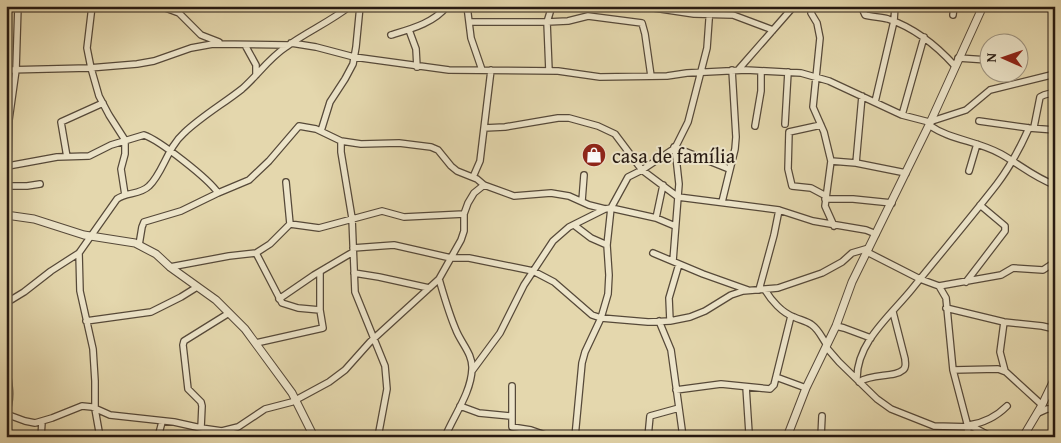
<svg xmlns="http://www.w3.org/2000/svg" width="1061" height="443" font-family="'Gentium Book Plus',serif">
<rect width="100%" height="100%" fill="#e4d7ad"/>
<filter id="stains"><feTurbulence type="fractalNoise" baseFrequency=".004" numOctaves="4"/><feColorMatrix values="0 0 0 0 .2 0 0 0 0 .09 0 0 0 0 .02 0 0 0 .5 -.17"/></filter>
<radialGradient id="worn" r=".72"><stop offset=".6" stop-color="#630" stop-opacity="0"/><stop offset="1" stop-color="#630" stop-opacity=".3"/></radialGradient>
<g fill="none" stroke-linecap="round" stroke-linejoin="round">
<g stroke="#564939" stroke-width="8">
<path id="minor" d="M 92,6 L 87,48 L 91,68 L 99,96 L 109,115 L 125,140 L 125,154 L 121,169 L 125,195
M 160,6 L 179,13 L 201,35 L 219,42
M 467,6 L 471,38 L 482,70
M 813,6 L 811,13 L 817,23 L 820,38 L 813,107 L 824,132 L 831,161 L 825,206 L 834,226
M 861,6 L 865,15 C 873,17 881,17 888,19 C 915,28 936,45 955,66
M 654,8 L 694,14 L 733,15 L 773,30
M 953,15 L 954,6
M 470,22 L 547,22 L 568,21 L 588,16 L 642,23 L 645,34 L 651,76
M 409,30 L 416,49 L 417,67
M 391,35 C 411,29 434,23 447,6
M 291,43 L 316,47 L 354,57 L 449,70 L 558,71 L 600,77 L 667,76 L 687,73 L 746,70 L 801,73 L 829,81 L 902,115 L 929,122 L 966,110 L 990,90 L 1055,74
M 245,45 L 256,65 L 256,75
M 958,58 L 988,60
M 6,70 L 89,68 L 137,64 L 154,61 L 191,48 L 213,44 L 288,45
M 738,70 L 794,6
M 549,71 L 547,22 L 552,6
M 875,102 L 894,21 L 895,6
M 902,115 L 924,37
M 979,121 L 1029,128 L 1055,130
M 785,124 L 788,72
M 821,125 L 789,132 L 788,169 L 792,186 L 811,188 L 826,196
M 929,125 C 950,140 978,141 1001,154 C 1019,164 1035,178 1055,185
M 755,126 L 761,91 L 761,71
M 1034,127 L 1040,97 L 1044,95 L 1055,92
M 484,128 L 505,127 L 558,118 L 569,118 L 598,126 L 615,134 L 642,170 L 678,197 L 779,210 L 813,221 L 866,230 L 876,234
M 321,131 L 330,102 L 345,79 L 353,64 L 356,47 L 360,6
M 341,141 L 341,152 L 352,218 L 355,292 L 385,366 L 387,389 L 378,437
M 674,147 L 729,169
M 67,157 L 61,122 L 103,103
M 831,161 L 856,163 L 906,173
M 856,163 L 862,96
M 8,166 L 57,157 L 89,156 L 111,145 L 144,135 C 159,140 209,179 218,193
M 969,171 L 977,144
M 473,177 L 480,161 L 491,70
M 6,179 L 8,166 L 9,120 L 16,70 L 18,6
M 286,182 L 290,224
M 6,186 L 27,186 L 40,184
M 825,199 L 853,199 L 892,203
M 582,201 L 584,175
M 722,202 L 735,149 L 736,137 L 732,70
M 656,218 L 663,185
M 574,225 L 591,238 L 607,245
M 139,245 L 142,227 L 144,222 L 181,211 L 218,193 L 249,180 L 269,161 L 299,126 L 316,129 L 341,141 L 361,144 L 399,143 L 431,147 L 438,150 L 451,166 L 457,171 L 477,179 L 484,185 L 514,196 L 551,193 L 569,196 L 589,205 L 605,209
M 353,248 L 394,245 L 451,258 L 469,258 L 533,271 L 554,282 L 592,315 L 601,318 L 648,322 L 670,321 L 690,317 L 705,311 L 731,295 L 743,291 L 778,288 L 822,273 L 842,262 L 852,253 L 869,248
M 867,252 L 920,279 L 939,286 L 946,298 L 953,370 L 968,427 L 967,437
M 79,253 L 80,291 L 93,349 L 95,381 L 95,409 L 100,437
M 256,253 L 282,303 L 298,308 L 320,310
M 653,253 L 703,274 L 748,290
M 673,261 L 679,184 L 675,148
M 170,267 L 229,256 L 256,253 L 270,244 L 290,224 L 319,228 L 382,211 L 404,217 L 464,214
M 354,273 L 379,277 L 429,288
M 439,279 C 444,296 449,314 456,330 C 461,343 473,354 472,369 C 471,393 454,415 445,437
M 966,282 L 1005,231 L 1005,226 L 980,205
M 939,286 L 1001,275 L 1013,268 L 1043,270 L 1055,262
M 759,290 L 774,235 L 779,210
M 765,290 C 771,300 782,313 794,317 C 800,320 807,321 812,325 C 819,330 822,338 827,345
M 279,299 L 314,275 L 353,252
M 6,303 L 24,292 L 51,271 L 79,253 L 117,199 C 126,192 140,195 149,186 C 163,173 167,148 184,133 C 202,116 223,104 242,89 C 257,76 269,58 286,47 C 306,32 330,22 350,6
M 946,308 L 1004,322 L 1042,326 L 1055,329
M 86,321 L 151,312 L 181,297 L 197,287
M 659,321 L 671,350 L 683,437
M 670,321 L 669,298 L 679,264
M 1004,322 L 1000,352 L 1005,371
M 836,326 L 844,328 L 871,338
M 256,343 L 323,328 L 320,310 L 320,272
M 826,347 L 839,362 L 877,399 L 891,409 L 934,426 L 973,427 L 992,437
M 6,367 C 9,382 12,399 6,413
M 953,370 L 998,369 L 1006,372 L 1042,405
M 472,371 L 500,333 L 524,285 L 553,241 L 569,227 L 605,209 L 611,208 L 656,218 L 675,226
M 776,377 L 806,388
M 857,378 C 857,342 891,315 912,289 C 940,254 969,220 997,184 C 1010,167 1020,148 1029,128
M 859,382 C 873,373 894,378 903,370 C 907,367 905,363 905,359 L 893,312
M 512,386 L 512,427 L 531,430 L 551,437
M 746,387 L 749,433
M 676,390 L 721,384 L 770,389 L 774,385 L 791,316
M 460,406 L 479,413 L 511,416
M 1038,413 L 1047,409 L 1055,409
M 6,414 L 25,421 L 35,423 L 52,418 L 82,406 L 92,407 L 110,415 L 174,422 L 201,428 L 222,431 L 238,427 L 265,409 L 292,402 L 329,382 L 345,370 L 370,342 L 439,279 L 461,240 L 464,231 L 464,214 L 468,203 L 474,193 L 484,185
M 969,425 C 984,423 996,417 1007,406
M 201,428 L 202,406 L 201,402 L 188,389 L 183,345 L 184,341 L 229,313
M 41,437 L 42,422
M 158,437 L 162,422
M 575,437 L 582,363 L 585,352 L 601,318 L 608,294 L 609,275 L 607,245 L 611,208 L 628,177 L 642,170 L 675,148 L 688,122 L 707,48 L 710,6
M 648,437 L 650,416 L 679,408
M 821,437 L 822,416"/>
</g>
<g stroke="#564939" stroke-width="9">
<path id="tertiary" d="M 6,215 L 34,219 L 84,235 L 135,243 L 156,254 L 170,267 L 216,300 L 245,329 L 292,393 L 314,437
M 787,437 L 806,388 L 836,326 L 852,282 L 929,125 L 983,6
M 1023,437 L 1042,405 L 1055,378"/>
</g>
<use href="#minor" stroke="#ede5ca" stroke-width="5.5"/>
<use href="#tertiary" stroke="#ede5ca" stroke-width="7"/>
</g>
<defs>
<g id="shop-disc" transform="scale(1.25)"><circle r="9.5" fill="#8f2418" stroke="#ede5ca"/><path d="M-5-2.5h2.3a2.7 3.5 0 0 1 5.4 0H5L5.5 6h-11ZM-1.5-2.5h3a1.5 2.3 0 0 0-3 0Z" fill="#fff"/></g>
</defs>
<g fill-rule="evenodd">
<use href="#shop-disc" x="594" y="155"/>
</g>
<g text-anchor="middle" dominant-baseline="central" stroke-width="4" stroke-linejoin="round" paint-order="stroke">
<g font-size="20" fill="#271a12" stroke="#ede5ca" text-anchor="start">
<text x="612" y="155">casa de família</text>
</g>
</g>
<rect width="1061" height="443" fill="none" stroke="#e4d7ad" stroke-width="25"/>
<rect x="8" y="8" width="1046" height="428" fill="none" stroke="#271a12" stroke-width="2.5"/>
<rect x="12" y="12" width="1036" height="418" fill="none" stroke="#271a12"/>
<g transform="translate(1004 58) rotate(272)"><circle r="24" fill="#ede5ca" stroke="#9e9480"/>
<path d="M0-4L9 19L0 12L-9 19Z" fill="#8f2418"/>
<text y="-8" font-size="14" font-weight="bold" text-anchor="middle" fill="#271a12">N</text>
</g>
<rect width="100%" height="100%" filter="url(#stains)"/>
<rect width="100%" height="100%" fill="url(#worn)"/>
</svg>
